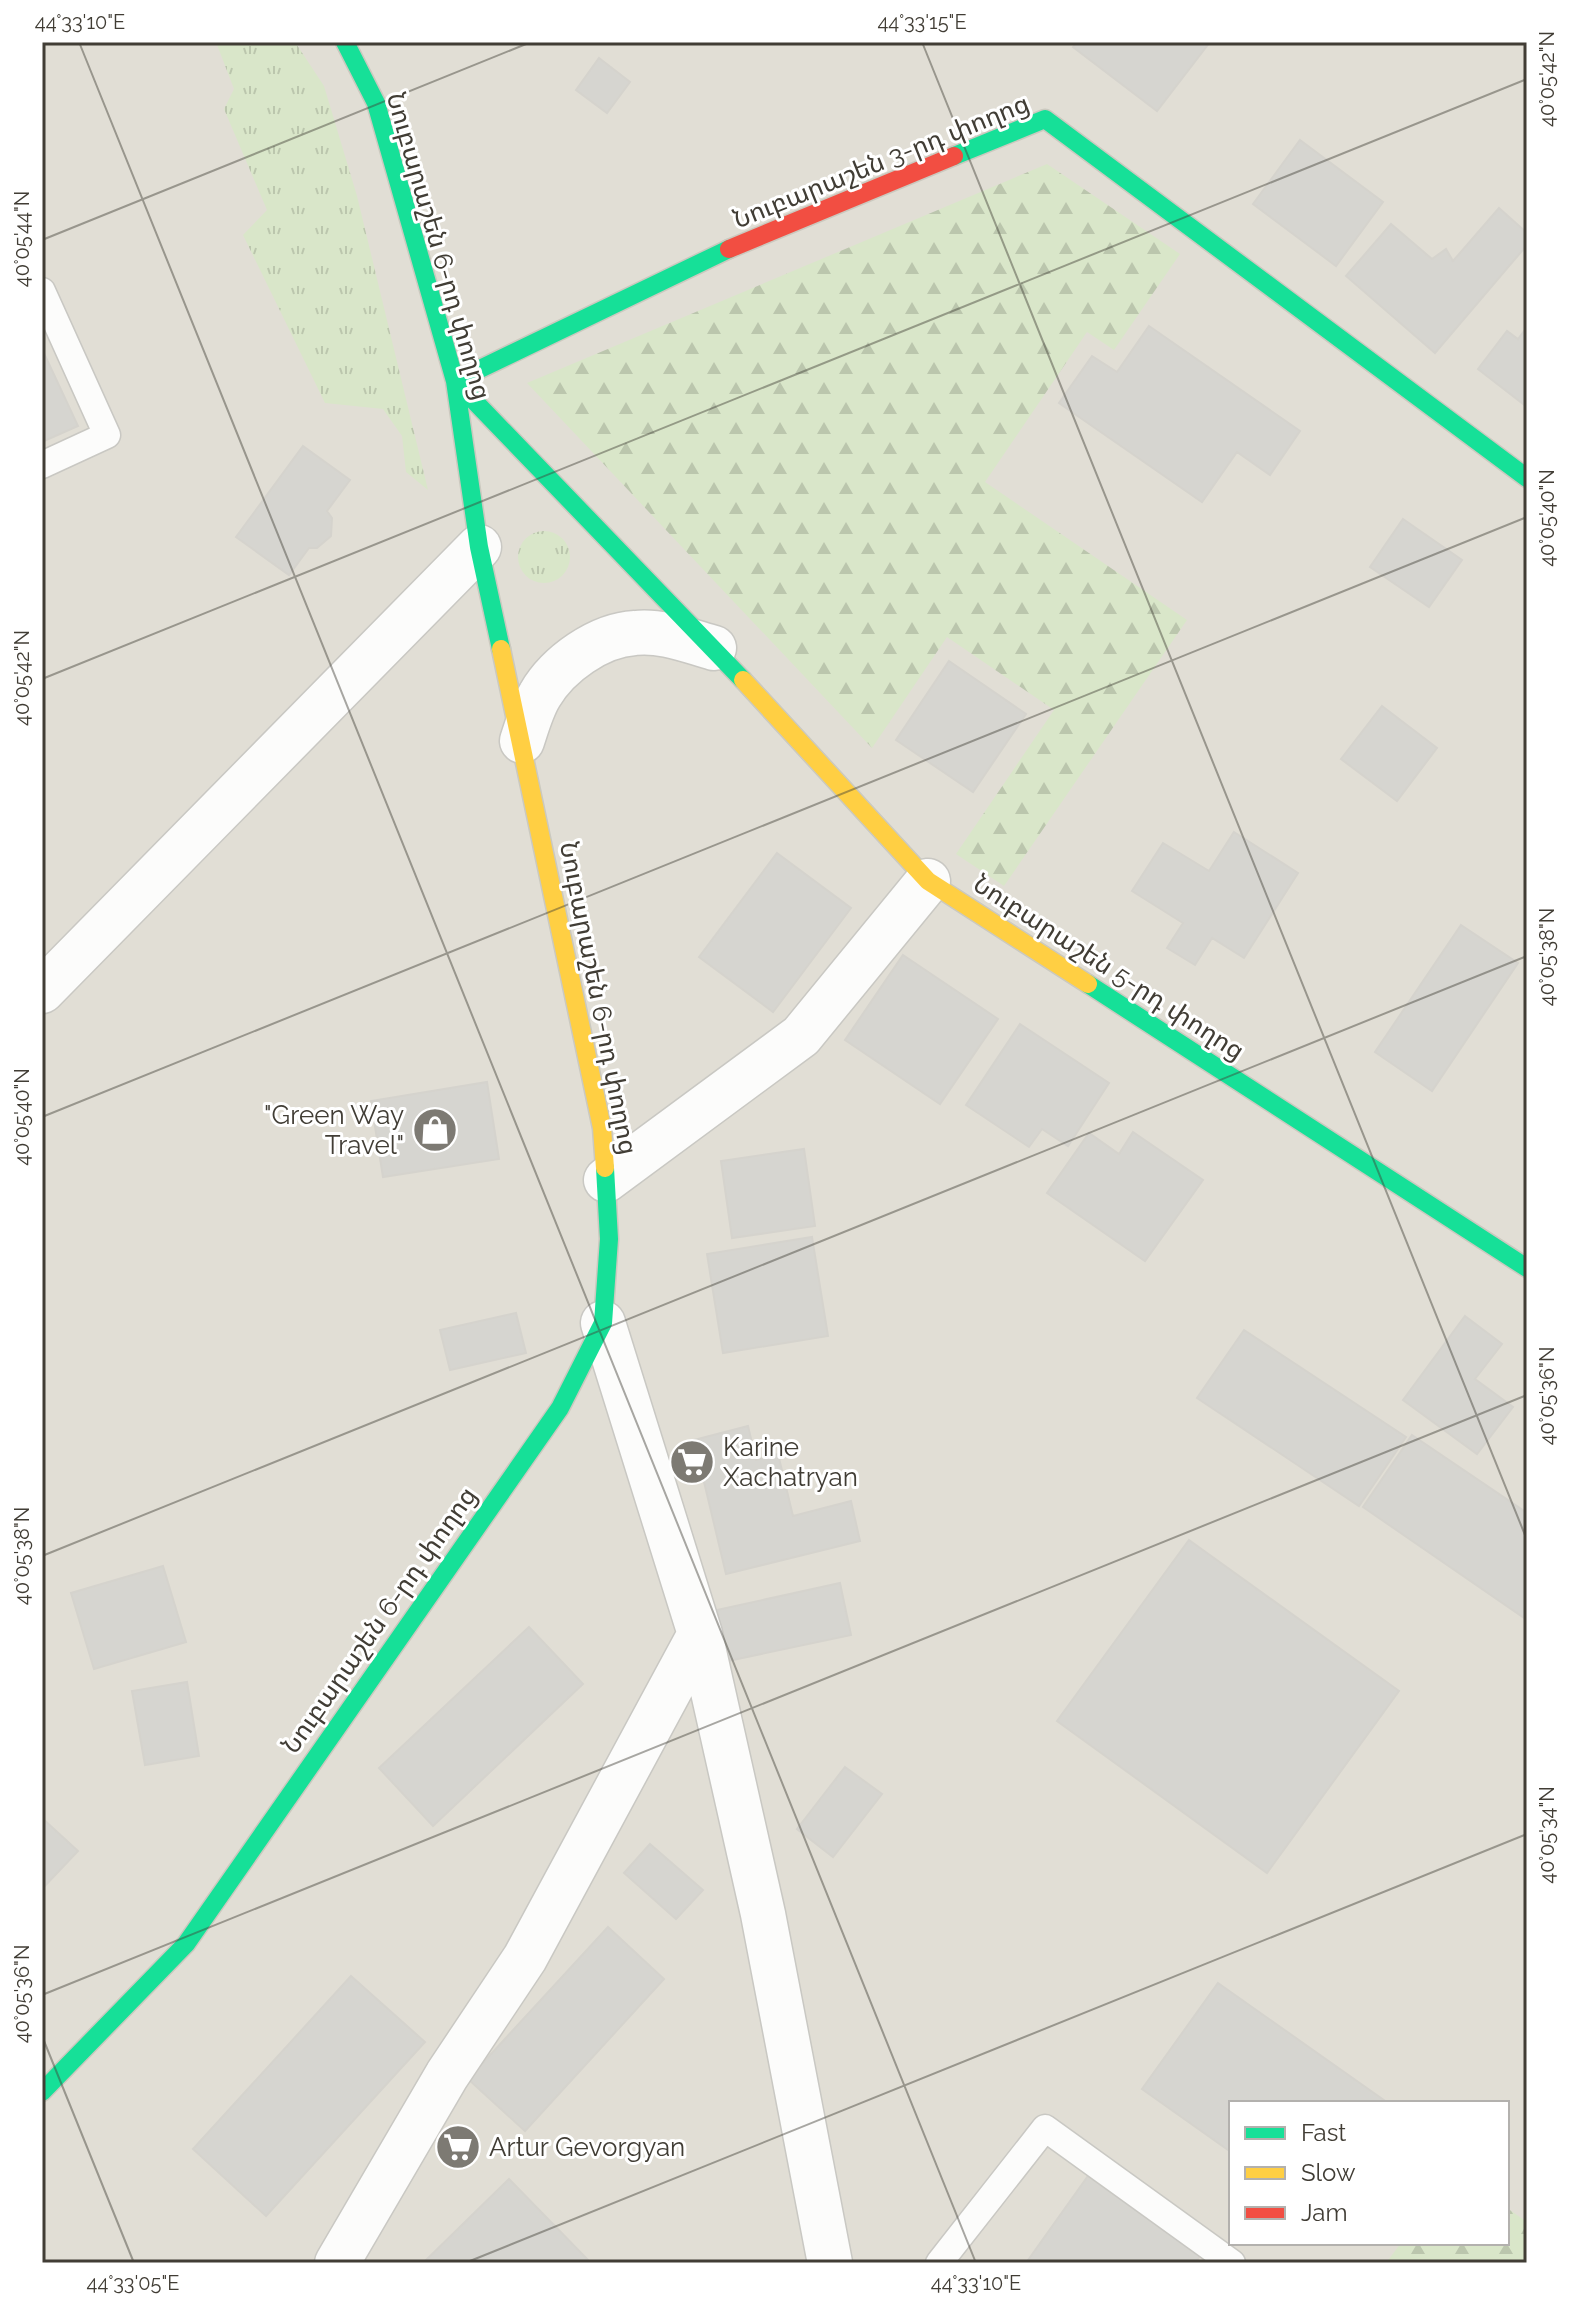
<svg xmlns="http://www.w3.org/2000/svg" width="1569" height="2305" font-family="Raleway,'Noto Sans Armenian',sans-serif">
<defs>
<pattern id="grass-tufts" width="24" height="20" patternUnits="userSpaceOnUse" patternTransform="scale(2)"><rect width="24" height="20" fill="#d9e6c9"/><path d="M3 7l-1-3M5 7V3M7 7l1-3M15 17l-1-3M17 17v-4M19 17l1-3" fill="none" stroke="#bbc6ad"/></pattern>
<pattern id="forest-firs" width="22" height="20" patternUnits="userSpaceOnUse" patternTransform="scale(2)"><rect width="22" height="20" fill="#d9e6c9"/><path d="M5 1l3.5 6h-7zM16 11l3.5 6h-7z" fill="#bbc6ad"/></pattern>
</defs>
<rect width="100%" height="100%" fill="#edece7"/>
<path fill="#e1ded5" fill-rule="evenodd" d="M 42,42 L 1527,42 L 1527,2263 L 42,2263 ZM 1231,2103 L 1507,2103 L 1507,2243 L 1231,2243 Z"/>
<path fill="url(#grass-tufts)" d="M 216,42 L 295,42 L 324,86 L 357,196 L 428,490 L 406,472 L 402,436 L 383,409 L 325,403 L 243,235 L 267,210 L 224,109 L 234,89 Z
M518 557a26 26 0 1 1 52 0a26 26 0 1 1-52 0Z"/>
<path fill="url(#forest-firs)" d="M 1047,164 L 1180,254 L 1114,350 L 1087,332 L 985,482 L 1187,620 L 1004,886 L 956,854 L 1054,710 L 947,637 L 872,748 L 527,383 Z
M 1507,2208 L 1527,2222 L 1527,2263 L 1386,2263 L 1401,2243 L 1507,2243 Z"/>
<path fill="#d6d5d0" stroke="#d5d3cd" stroke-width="2" d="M 1077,42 L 1210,42 L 1157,111 L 1073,47 Z
M 599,58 L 630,82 L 607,113 L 576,90 Z
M 1300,140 L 1383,202 L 1336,266 L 1253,204 Z
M 1499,208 L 1527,233 L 1527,245 L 1435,353 L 1346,276 L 1391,224 L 1432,259 L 1446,249 L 1453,261 Z
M 1149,326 L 1300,431 L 1270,475 L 1237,452 L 1202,502 L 1059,403 L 1092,356 L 1117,372 Z
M 1527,327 L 1527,407 L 1478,369 L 1507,331 L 1518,339 Z
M 42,349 L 78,426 L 42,442 Z
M 303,446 L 350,480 L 327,511 L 332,518 L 331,536 L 317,548 L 309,548 L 289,575 L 236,537 Z
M 1403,519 L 1462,560 L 1429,607 L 1370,567 Z
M 949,661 L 1026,714 L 973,792 L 896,740 Z
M 1382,706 L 1437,748 L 1397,801 L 1341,759 Z
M 1234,832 L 1298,873 L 1244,958 L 1212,938 L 1195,965 L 1167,948 L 1183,923 L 1132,891 L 1163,843 L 1209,871 Z
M 777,853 L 851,908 L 773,1012 L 699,957 Z
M 1461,925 L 1518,963 L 1432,1091 L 1375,1052 Z
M 903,955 L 998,1019 L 940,1104 L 845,1040 Z
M 1020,1024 L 1109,1083 L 1068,1146 L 1042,1129 L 1029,1147 L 966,1105 Z
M 487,1082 L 499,1159 L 383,1177 L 371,1101 Z
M 1133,1132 L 1203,1180 L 1145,1261 L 1047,1193 L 1089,1133 L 1119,1154 Z
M 804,1149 L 815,1226 L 732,1238 L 721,1161 Z
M 812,1237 L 828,1336 L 723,1353 L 707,1254 Z
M 516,1313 L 526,1353 L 450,1370 L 440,1330 Z
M 1465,1316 L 1502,1344 L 1475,1379 L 1513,1407 L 1477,1454 L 1403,1400 Z
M 1244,1330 L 1406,1437 L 1359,1506 L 1197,1398 Z
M 748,1426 L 756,1460 L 778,1454 L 793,1516 L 851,1501 L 860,1541 L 726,1574 L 694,1440 Z
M 1412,1435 L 1527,1513 L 1527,1620 L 1363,1507 Z
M 1189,1540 L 1399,1691 L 1267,1873 L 1057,1721 Z
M 163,1566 L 186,1642 L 94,1669 L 71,1593 Z
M 840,1583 L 851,1635 L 728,1661 L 717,1610 Z
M 529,1627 L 583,1684 L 433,1826 L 379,1768 Z
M 187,1682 L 199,1756 L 145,1765 L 132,1691 Z
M 845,1767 L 882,1794 L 833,1857 L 797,1829 Z
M 42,1818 L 78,1851 L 42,1889 Z
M 650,1844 L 703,1890 L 676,1919 L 624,1873 Z
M 608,1927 L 664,1979 L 525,2131 L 468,2079 Z
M 351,1976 L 425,2042 L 266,2216 L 193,2149 Z
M 1218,1983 L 1388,2103 L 1231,2103 L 1231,2152 L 1142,2089 Z
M 1088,2176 L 1200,2256 L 1195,2263 L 1026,2263 Z
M 509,2179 L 591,2263 L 425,2263 L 424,2262 Z"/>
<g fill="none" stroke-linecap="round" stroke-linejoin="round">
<g stroke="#c9c8c3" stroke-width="29">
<path id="lane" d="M 42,291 L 107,435 L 42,465
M 939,2263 L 1045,2128 L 1232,2263"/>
</g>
<g stroke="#c9c8c3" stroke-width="47">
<path id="street" d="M 522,741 C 527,726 532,708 540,695 C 558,664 599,635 635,633 C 662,630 689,641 714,648
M 42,991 L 479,547
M 606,1180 L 801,1036 L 928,881
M 603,1323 L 700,1634 L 763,1914 L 830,2263
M 337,2263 L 447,2075 L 525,1958 L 700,1634"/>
</g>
<g stroke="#cbc9bf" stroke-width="21">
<path id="fast" d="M 345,42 L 376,103 L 455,381 L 479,547 L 501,649
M 954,156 L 1045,119 L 1527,478
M 729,249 L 455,381 L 743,680
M 1088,984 L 1527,1268
M 42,2092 L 186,1944 L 560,1408 L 603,1323 L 609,1239 L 605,1168"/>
</g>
<g stroke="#cbc9bf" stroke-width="21">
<path id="slow" d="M 501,649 L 602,1128 L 605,1168
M 743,680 L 928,881 L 1088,984"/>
</g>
<g stroke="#cbc9bf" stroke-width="21">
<path id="jam" d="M 729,249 L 954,156"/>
</g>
<use href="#lane" stroke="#fcfcfb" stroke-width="26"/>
<use href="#street" stroke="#fcfcfb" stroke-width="44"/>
<use href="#fast" stroke="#16e098" stroke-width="18"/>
<use href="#slow" stroke="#ffcf43" stroke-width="18"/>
<use href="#jam" stroke="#f24e42" stroke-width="18"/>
</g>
<path fill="none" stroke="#413d35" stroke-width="2" stroke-opacity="0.45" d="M 79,42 L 976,2263M 922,42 L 1527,1540M 42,240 L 531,42M 42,679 L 1527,79M 42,1117 L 1527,517M 42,1556 L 1527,956M 42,1995 L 1527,1395M 42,2036 L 134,2263M 465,2263 L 1527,1834"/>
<defs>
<g id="shop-disc" transform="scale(2.3)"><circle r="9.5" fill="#7d7a73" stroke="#fff"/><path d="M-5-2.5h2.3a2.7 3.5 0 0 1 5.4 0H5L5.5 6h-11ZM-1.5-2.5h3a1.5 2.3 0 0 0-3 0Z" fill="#fff"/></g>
<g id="supermarket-disc" transform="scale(2.3)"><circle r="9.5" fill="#7d7a73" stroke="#fff"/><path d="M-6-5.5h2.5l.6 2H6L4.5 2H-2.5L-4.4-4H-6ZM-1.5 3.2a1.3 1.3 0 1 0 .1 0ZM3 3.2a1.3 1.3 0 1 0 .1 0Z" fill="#fff"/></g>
</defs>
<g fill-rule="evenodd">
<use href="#shop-disc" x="435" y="1130"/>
<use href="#supermarket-disc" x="692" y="1462"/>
<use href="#supermarket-disc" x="458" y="2147"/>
</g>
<g text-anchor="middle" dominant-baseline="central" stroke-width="6" stroke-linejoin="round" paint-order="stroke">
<g font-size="26" fill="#413d35" stroke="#fff">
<text transform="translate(881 161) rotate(-22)">Նուբարաշեն 3-րդ փողոց</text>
<text transform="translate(439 246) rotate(74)">Նուբարաշեն 6-րդ փողոց</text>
<text transform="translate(1109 967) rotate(33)">Նուբարաշեն 5-րդ փողոց</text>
<text transform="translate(599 998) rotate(79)">Նուբարաշեն 6-րդ փողոց</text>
<text transform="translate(379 1620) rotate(-55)">Նուբարաշեն 6-րդ փողոց</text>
</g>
<g font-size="26" fill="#413d35" stroke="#fff" text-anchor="start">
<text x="404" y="1115" text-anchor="end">"Green Way<tspan x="404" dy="30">Travel"</tspan></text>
<text x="723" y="1447">Karine<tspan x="723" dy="30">Xachatryan</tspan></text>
<text x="489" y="2147">Artur Gevorgyan</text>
</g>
</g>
<rect width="1569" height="2305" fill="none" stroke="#ffffff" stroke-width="88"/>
<rect x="1229" y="2101" width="280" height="144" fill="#ffffff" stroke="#b3b1ae" stroke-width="2"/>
<rect x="1245" y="2127" width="40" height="12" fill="#16e098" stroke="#b3b1ae" stroke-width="2"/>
<text x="1301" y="2141" font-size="24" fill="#413d35">Fast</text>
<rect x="1245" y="2167" width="40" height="12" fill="#ffcf43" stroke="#b3b1ae" stroke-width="2"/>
<text x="1301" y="2181" font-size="24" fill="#413d35">Slow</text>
<rect x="1245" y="2207" width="40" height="12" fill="#f24e42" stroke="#b3b1ae" stroke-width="2"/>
<text x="1301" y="2221" font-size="24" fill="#413d35">Jam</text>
<rect x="44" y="44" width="1481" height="2217" fill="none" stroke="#413d35" stroke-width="3"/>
<g font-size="20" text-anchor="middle" fill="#413d35">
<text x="80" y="29">44°33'10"E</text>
<text x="922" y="29">44°33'15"E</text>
<text transform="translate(1547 79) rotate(-90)" y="7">40°05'42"N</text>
<text transform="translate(22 239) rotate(-90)" y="7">40°05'44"N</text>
<text transform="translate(1547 518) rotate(-90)" y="7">40°05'40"N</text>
<text transform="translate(22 678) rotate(-90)" y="7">40°05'42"N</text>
<text transform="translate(1547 957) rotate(-90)" y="7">40°05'38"N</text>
<text transform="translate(22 1117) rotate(-90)" y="7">40°05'40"N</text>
<text transform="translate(1547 1396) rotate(-90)" y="7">40°05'36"N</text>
<text transform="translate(22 1556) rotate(-90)" y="7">40°05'38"N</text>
<text transform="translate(1547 1835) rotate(-90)" y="7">40°05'34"N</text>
<text transform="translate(22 1994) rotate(-90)" y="7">40°05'36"N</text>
<text x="133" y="2290">44°33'05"E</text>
<text x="976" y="2290">44°33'10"E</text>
</g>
</svg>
